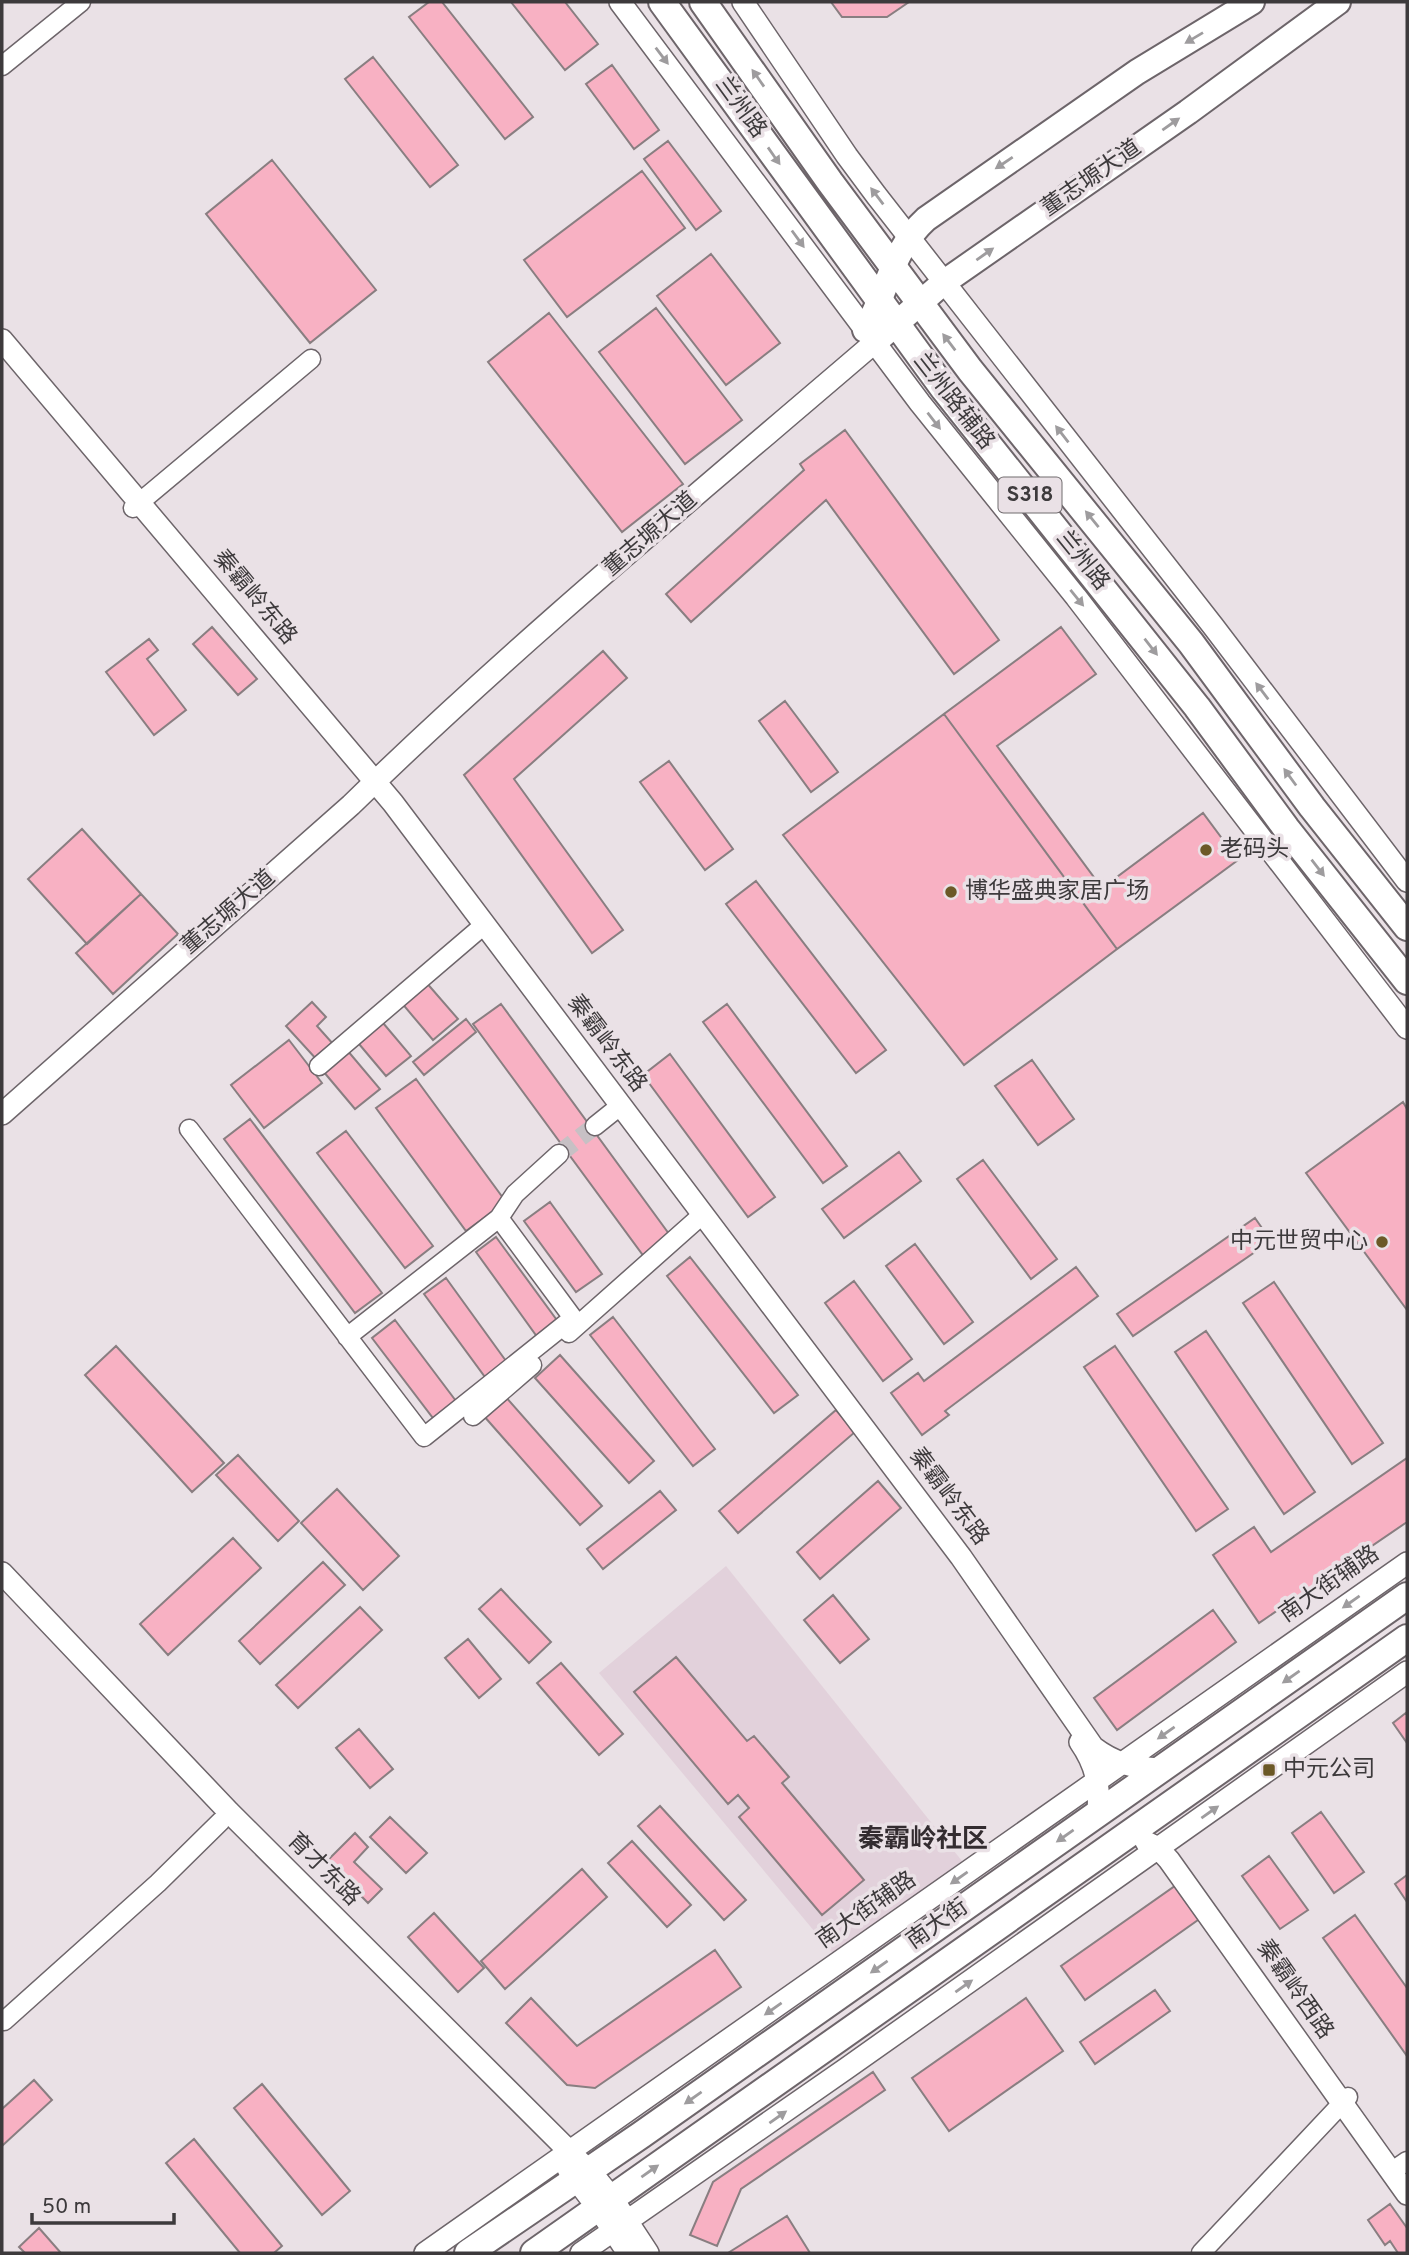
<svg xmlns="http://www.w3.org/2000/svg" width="1409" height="2255" font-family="Overpass,'Noto Sans SC',sans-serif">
<rect width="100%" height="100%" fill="#eae1e6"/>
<path fill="#e2d1db" d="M 726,1566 L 962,1861 L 835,1956 L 599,1673 Z"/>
<path fill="#f8b1c3" stroke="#897e81" stroke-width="2" d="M 429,2 L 442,2 L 533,117 L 505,139 L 409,17 Z
M 511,2 L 565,2 L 598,44 L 565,70 Z
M 831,2 L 909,2 L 887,17 L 842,17 Z
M 373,57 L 458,165 L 430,187 L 345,79 Z
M 612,65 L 659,130 L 634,149 L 586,84 Z
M 668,141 L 721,211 L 696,230 L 644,159 Z
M 272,160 L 376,290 L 310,343 L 206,214 Z
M 642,171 L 685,228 L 567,317 L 524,260 Z
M 711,254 L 780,343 L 726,385 L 657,296 Z
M 656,308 L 742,420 L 685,464 L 599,352 Z
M 549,313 L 683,484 L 622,532 L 488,362 Z
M 845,430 L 999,640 L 954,674 L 826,500 L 691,622 L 666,594 L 804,470 L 800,464 Z
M 212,627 L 257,679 L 238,695 L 193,644 Z
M 1061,627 L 1096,674 L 997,746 L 1102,888 L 1203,813 L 1238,860 L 1117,949 L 944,714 Z
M 149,639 L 158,650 L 147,659 L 186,710 L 154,735 L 106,672 Z
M 603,651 L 627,678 L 514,779 L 623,930 L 592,953 L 464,775 Z
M 785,701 L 838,772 L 811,792 L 759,721 Z
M 944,714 L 1117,949 L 964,1065 L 783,835 Z
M 669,761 L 733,849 L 705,870 L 640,782 Z
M 82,829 L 141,894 L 87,944 L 28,879 Z
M 756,881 L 886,1050 L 856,1073 L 726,904 Z
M 141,894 L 178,934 L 113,994 L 76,953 Z
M 425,981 L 458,1019 L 433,1040 L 400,1001 Z
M 312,1002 L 326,1017 L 317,1026 L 334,1045 L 318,1061 L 286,1026 Z
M 501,1004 L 672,1238 L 645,1258 L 473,1024 Z
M 727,1004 L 847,1166 L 823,1183 L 703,1022 Z
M 378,1017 L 411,1056 L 386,1076 L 354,1038 Z
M 466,1019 L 476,1032 L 424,1075 L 413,1062 Z
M 289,1040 L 322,1083 L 264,1128 L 231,1085 Z
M 347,1050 L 380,1089 L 355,1109 L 323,1071 Z
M 670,1054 L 775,1197 L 748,1217 L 643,1075 Z
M 1032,1060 L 1074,1119 L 1038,1145 L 995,1086 Z
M 416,1079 L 506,1202 L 466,1231 L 376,1108 Z
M 1403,1102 L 1407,1109 L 1407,1310 L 1306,1173 Z
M 250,1119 L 382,1293 L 355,1313 L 224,1139 Z
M 346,1131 L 433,1246 L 405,1268 L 317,1153 Z
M 899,1152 L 921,1181 L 844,1238 L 822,1209 Z
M 983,1160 L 1057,1259 L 1031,1279 L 957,1179 Z
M 550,1202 L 602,1274 L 576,1292 L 524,1221 Z
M 1255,1218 L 1271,1241 L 1133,1336 L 1117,1314 Z
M 496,1237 L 559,1323 L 538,1338 L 476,1252 Z
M 915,1244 L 973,1322 L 944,1344 L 886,1266 Z
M 690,1257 L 798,1395 L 774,1413 L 667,1276 Z
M 1076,1267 L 1098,1296 L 945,1411 L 949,1415 L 922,1435 L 891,1393 L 918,1373 L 924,1381 Z
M 446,1278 L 506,1361 L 485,1377 L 424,1294 Z
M 854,1281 L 912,1359 L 883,1381 L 825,1303 Z
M 1274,1282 L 1383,1443 L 1352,1464 L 1243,1303 Z
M 613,1317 L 715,1449 L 693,1466 L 590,1335 Z
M 395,1320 L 459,1405 L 436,1422 L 372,1338 Z
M 1206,1331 L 1315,1492 L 1284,1514 L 1175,1352 Z
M 116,1346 L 224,1463 L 192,1492 L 85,1375 Z
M 1115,1346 L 1228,1509 L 1196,1531 L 1084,1367 Z
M 560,1355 L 654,1461 L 629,1483 L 535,1378 Z
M 505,1396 L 602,1506 L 580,1525 L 483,1415 Z
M 836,1410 L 855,1432 L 738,1533 L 719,1511 Z
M 238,1455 L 299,1521 L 278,1541 L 216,1475 Z
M 1407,1458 L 1407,1522 L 1259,1623 L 1213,1555 L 1254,1527 L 1271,1552 Z
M 878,1481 L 901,1508 L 820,1579 L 797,1552 Z
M 337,1489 L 399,1556 L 363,1590 L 301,1523 Z
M 660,1491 L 676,1510 L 603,1569 L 587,1549 Z
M 233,1538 L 261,1568 L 168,1655 L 140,1624 Z
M 323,1562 L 345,1585 L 260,1664 L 239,1641 Z
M 501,1589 L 551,1642 L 529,1663 L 479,1609 Z
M 833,1595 L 869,1639 L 840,1663 L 804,1620 Z
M 360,1607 L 382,1630 L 298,1708 L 276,1685 Z
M 1213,1610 L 1236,1642 L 1117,1730 L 1094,1698 Z
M 468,1639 L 501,1679 L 479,1698 L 445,1658 Z
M 676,1657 L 747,1741 L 754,1736 L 789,1777 L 782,1783 L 864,1880 L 822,1915 L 739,1817 L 749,1808 L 738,1795 L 728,1804 L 634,1692 Z
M 561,1663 L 623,1734 L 599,1755 L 537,1683 Z
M 1407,1712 L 1407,1743 L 1393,1723 Z
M 359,1729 L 393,1769 L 370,1788 L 336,1748 Z
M 660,1806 L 746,1900 L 724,1920 L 638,1826 Z
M 1321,1812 L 1364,1872 L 1334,1893 L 1292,1833 Z
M 390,1817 L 427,1853 L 406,1873 L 370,1837 Z
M 355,1833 L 368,1847 L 354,1862 L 382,1889 L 368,1903 L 327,1861 Z
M 632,1841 L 691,1905 L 667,1927 L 608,1863 Z
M 1269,1856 L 1308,1910 L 1280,1929 L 1242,1876 Z
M 582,1869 L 607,1897 L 505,1989 L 481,1961 Z
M 1407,1875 L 1407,1902 L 1395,1884 Z
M 1182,1881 L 1205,1915 L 1085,2000 L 1061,1966 Z
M 434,1913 L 484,1968 L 458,1992 L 408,1937 Z
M 1355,1915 L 1407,1988 L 1407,2056 L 1323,1938 Z
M 715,1950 L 741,1987 L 595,2088 L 567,2085 L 506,2023 L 531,1998 L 577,2046 Z
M 1155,1990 L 1170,2011 L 1095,2064 L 1080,2042 Z
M 1026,1998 L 1063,2051 L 949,2131 L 912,2078 Z
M 873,2072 L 885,2090 L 741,2189 L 717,2246 L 690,2235 L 713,2182 Z
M 34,2080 L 52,2100 L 2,2146 L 2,2109 Z
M 262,2084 L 350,2191 L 322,2215 L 234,2108 Z
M 194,2139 L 282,2246 L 274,2253 L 240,2253 L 166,2163 Z
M 1390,2204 L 1407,2228 L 1407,2253 L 1398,2253 L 1390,2241 L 1385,2245 L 1368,2220 Z
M 787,2216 L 810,2253 L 728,2253 Z
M 39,2228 L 61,2253 L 25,2253 L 19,2247 Z"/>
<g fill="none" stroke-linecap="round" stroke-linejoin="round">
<path stroke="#c7c0c4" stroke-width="18" stroke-dasharray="18 9" stroke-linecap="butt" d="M 559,1154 L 595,1126"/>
<g stroke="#6d656a" stroke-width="21">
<path id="minor" d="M 2,66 L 81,2
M 133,508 L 311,359
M 319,1066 L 484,925
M 595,1126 L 620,1106
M 189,1129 L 424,1437 L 573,1318 L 499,1218
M 569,1333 L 702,1215
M 347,1337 L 499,1218 L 515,1194 L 559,1154
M 473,1416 L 532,1365
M 4,2021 L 158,1883 L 221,1821
M 1391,2172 L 1407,2161
M 1201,2253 L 1348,2097"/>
</g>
<g stroke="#6d656a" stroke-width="24">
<path id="tertiary" d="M 620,2 L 920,403 L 1076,597 L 1407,1028
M 743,2 L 847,156 L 876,195 L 1213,626 L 1407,881
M 2,340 L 393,803 L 961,1557 L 1093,1747 C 1114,1763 1133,1768 1160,1769
M 2,1114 L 351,805 C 518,642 698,494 874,343
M 2,1573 L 229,1812 L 594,2176 L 612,2198 L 648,2253
M 1080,1742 C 1096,1765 1100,1785 1098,1812
M 1146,1842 L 1158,1848 L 1169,1860 L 1407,2194
M 568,2169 L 598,2208 L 628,2253
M 425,2253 L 1407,1563
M 581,2253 L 847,2068 L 1407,1672"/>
</g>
<g stroke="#6d656a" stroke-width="28">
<path id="secondary" d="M 865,330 C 888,291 891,251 926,219 L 1137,72 L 1252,2
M 874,343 L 943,283 L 1188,112 L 1338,2"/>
</g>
<g stroke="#6d656a" stroke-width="30">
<path id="primary" d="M 662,2 L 944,389 L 1197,707 L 1286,828 L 1407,981
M 703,2 L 830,182 L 970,370 L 1191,643 L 1312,807 L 1407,927
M 468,2253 L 641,2135 L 1407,1596
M 534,2253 L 1407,1638"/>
</g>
<use href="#minor" stroke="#fff" stroke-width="18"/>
<use href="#tertiary" stroke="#fff" stroke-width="21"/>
<use href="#secondary" stroke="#fff" stroke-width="24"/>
<use href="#primary" stroke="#fff" stroke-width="26"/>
</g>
<defs><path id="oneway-solid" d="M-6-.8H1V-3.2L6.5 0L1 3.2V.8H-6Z" transform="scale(1.75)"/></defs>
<g fill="#9e9c9e">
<use href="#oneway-solid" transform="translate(1194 38) rotate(149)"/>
<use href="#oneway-solid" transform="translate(662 56) rotate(53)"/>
<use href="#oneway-solid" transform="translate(758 78) rotate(-125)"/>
<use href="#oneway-solid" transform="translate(1171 124) rotate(-35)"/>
<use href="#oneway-solid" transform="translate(774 156) rotate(55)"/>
<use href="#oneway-solid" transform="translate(1004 163) rotate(146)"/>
<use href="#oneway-solid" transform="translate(877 196) rotate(-127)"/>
<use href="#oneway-solid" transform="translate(798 239) rotate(54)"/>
<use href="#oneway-solid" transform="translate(985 254) rotate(-35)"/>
<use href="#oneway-solid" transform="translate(949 342) rotate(-127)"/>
<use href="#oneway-solid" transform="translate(934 421) rotate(52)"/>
<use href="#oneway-solid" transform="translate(1062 434) rotate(-128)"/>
<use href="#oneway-solid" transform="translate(1092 519) rotate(-129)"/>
<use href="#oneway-solid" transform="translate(1077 598) rotate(51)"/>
<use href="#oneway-solid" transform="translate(1151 647) rotate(52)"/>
<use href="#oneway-solid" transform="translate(1262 691) rotate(-127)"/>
<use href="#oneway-solid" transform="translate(1290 777) rotate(-126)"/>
<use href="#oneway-solid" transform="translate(1318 868) rotate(52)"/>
<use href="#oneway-solid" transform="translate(1351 1602) rotate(145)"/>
<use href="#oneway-solid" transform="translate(1291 1677) rotate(145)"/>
<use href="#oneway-solid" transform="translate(1166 1733) rotate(145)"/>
<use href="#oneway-solid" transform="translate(1210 1812) rotate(-35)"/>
<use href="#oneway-solid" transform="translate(1065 1836) rotate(145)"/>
<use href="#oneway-solid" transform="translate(959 1878) rotate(145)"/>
<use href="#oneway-solid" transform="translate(879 1967) rotate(145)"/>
<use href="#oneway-solid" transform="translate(964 1986) rotate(-35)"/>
<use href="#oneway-solid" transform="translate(773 2009) rotate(145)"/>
<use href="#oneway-solid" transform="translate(693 2098) rotate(145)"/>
<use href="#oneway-solid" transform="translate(778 2117) rotate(-35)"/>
<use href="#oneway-solid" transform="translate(650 2171) rotate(-35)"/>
</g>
<g fill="#6c5927" stroke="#eae1e6" stroke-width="2.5">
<circle cx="1206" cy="850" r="7"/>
<circle cx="951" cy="892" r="7"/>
<circle cx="1382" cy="1242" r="7"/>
<rect x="1262" y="1763" width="14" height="14" rx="3.5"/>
</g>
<g text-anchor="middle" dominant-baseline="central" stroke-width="7" stroke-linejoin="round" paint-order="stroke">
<rect fill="#eae1e6" stroke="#716c6f" stroke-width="2" x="998.5" y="477.5" width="63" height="35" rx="5"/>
<g font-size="21" font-weight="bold" fill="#3d3a3c">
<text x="1030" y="495">S318</text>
</g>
<g font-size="23" fill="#3d3a3c" stroke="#eae1e6">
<text transform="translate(740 108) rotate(54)">兰州路</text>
<text transform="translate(1092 179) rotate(-35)">董志塬大道</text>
<text transform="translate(953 402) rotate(52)">兰州路辅路</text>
<text transform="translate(651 535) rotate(-41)">董志塬大道</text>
<text transform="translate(1082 561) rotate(51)">兰州路</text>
<text transform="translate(254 598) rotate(50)">秦霸岭东路</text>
<text transform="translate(229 913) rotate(-41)">董志塬大道</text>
<text transform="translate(606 1044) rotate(53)">秦霸岭东路</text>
<text transform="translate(948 1497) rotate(53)">秦霸岭东路</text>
<text transform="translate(1330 1585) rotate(-35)">南大街辅路</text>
<text transform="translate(323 1870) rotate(45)">育才东路</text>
<text transform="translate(867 1911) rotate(-35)">南大街辅路</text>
<text transform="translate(938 1925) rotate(-35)">南大街</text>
<text transform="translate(1294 1990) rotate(55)">秦霸岭西路</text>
</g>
<g font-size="23" fill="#3d3a3c" stroke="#eae1e6" text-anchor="start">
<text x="1220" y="850">老码头</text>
<text x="965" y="892">博华盛典家居广场</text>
<text x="1368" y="1242" text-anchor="end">中元世贸中心</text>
<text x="1283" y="1770">中元公司</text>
</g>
<g font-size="26" font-weight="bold" fill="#332c30" stroke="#eae1e6">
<text x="923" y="1840">秦霸岭社区</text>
</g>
</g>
<rect width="1409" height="2255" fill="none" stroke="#3d3a3c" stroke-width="7"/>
<path d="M32 2213v10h142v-10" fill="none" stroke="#3d3a3c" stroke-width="3.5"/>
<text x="42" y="2213" font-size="21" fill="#3d3a3c" stroke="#eae1e6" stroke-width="5" paint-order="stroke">50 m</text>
</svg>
